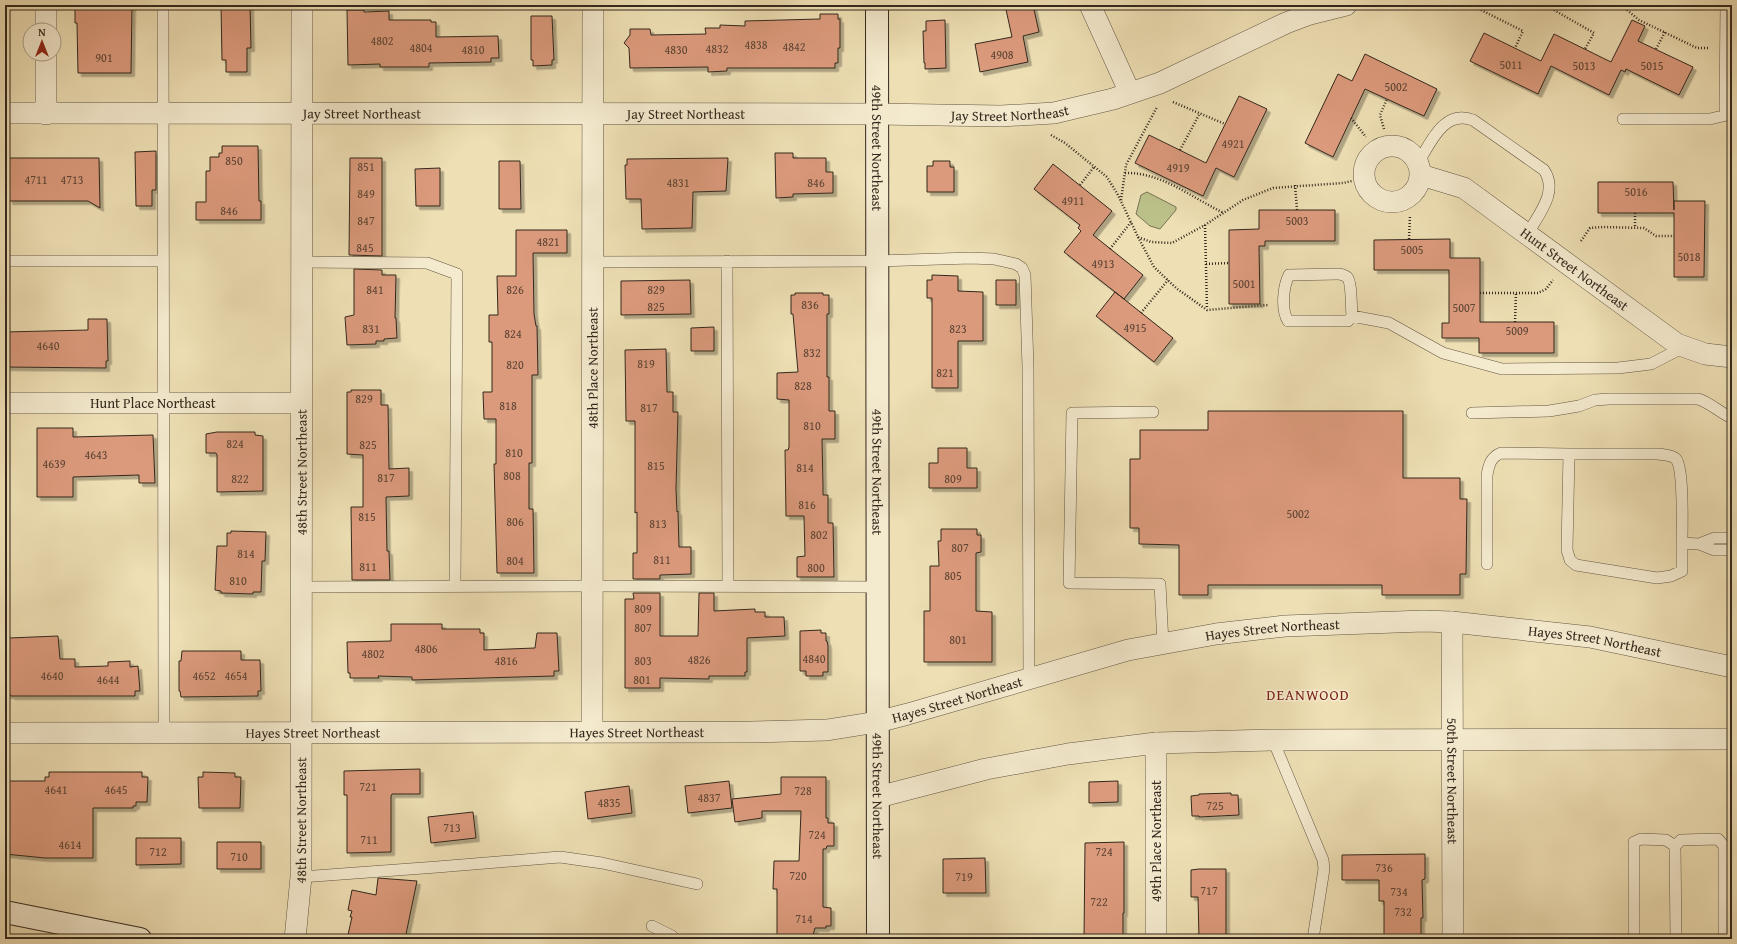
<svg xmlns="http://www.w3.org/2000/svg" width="1737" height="944" font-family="'Gentium Book Plus',serif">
<defs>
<filter id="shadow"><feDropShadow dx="3.5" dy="3.5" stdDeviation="0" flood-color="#0004"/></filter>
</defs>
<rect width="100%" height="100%" fill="#eedfb4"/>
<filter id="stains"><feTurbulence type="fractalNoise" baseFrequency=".005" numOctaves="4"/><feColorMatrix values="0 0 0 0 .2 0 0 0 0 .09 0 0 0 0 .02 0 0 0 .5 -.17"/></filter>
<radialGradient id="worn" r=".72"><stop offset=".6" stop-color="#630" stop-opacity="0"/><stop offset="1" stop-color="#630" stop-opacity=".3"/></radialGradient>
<path fill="#bcc18a" stroke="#787454" d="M 1147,192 L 1176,207 L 1176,210 L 1160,229 L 1150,226 L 1136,214 L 1141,195 Z"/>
<path fill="#db9a7b" stroke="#33281d" filter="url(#shadow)" d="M 75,5 L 132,5 L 131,73 L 78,73 L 77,23 L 75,23 Z
M 221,5 L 250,5 L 251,48 L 247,48 L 247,72 L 226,72 L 226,60 L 222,60 Z
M 1005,5 L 1033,5 L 1039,32 L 1023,36 L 1028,62 L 980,72 L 975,44 L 1012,37 Z
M 347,10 L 364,10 L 364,12 L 389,11 L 389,20 L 431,20 L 431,22 L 436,22 L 436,37 L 498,36 L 499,58 L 491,58 L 491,62 L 429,63 L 429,67 L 380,67 L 380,64 L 348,65 Z
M 820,14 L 838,14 L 838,19 L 840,19 L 840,48 L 838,48 L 838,63 L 835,63 L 835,68 L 727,68 L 727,71 L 708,72 L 708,67 L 630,68 L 629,48 L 624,43 L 630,35 L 630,29 L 650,29 L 651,35 L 706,34 L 705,28 L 720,28 L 720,25 L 745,26 L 745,21 L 820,19 Z
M 531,16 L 552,16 L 554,60 L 552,60 L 552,65 L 533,66 L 533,60 L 531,60 Z
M 945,20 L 946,68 L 925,69 L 925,63 L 924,63 L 923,31 L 926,31 L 926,21 Z
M 1632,20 L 1645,26 L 1638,41 L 1693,67 L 1679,95 L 1626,69 L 1625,72 L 1621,70 L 1609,95 L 1551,66 L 1538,94 L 1470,61 L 1484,33 L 1541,61 L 1554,34 L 1611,62 Z
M 1365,54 L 1437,89 L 1424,116 L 1365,89 L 1333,157 L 1305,143 L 1338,74 L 1352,81 Z
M 1239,96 L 1267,109 L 1234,177 L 1216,168 L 1203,196 L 1135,163 L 1149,135 L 1206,163 Z
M 222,146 L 258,146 L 259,201 L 261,201 L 261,220 L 196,220 L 196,202 L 206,202 L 206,171 L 210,171 L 210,157 L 219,157 L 219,153 L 222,153 Z
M 156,151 L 156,190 L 152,190 L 152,206 L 136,206 L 135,152 Z
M 775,153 L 793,153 L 793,158 L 826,158 L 826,172 L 833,172 L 833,193 L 793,194 L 793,197 L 776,198 Z
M 9,158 L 99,158 L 100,208 L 88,201 L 9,201 Z
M 350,158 L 382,158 L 382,256 L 349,255 Z
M 728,158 L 726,191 L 693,192 L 692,228 L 642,229 L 641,199 L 626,199 L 625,165 L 627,165 L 627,159 Z
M 499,161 L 520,161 L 521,209 L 499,209 Z
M 933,161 L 950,161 L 950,167 L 954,167 L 954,192 L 927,192 L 927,166 L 933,166 Z
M 1053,164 L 1112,211 L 1093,235 L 1143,275 L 1124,299 L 1064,252 L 1081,231 L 1078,228 L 1080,225 L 1034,189 Z
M 440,168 L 440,206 L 416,206 L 415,169 Z
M 1598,182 L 1673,182 L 1674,210 L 1674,201 L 1705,201 L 1704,277 L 1674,277 L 1674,213 L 1598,213 Z
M 1259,210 L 1335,210 L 1335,241 L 1265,241 L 1265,246 L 1259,246 L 1260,304 L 1229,304 L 1229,230 L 1259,229 Z
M 516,230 L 567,230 L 567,253 L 533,253 L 534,314 L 536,326 L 537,326 L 538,375 L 532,375 L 532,463 L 529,463 L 529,509 L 533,509 L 534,573 L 497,573 L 494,464 L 496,464 L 496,419 L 484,419 L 483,392 L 492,392 L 492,342 L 489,342 L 489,315 L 498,315 L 497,276 L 516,276 Z
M 1450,239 L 1450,258 L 1480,258 L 1480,322 L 1554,322 L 1554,353 L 1479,353 L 1479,338 L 1442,338 L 1442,323 L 1449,323 L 1449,270 L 1374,270 L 1374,240 Z
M 354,269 L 382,270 L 382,275 L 396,275 L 395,318 L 396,318 L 397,338 L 384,339 L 384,341 L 376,341 L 376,344 L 347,345 L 345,317 L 354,315 Z
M 932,275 L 958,276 L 958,291 L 983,292 L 983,341 L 958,341 L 958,388 L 932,388 L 932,298 L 927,298 L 927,280 L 932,280 Z
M 690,280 L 691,314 L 621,315 L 621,281 Z
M 996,280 L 1016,280 L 1016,305 L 996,305 Z
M 1115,292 L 1173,338 L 1154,362 L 1096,316 Z
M 795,293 L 823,293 L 823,295 L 829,295 L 829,314 L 827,314 L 827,377 L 829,377 L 829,411 L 835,411 L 835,439 L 822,439 L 823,486 L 823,495 L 828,495 L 828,523 L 833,523 L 834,577 L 797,577 L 797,557 L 805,556 L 804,516 L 786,516 L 785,450 L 788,450 L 789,447 L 789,400 L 777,399 L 777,373 L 798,372 L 793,314 L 791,314 L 791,295 L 795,295 Z
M 88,319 L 107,319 L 108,361 L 106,361 L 106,368 L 5,367 L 5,332 L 88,330 Z
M 714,327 L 714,351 L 691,351 L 691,328 Z
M 666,349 L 667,392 L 673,392 L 673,412 L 678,412 L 676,489 L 677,512 L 678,511 L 679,547 L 691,547 L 691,574 L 660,575 L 660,579 L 633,579 L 633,553 L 637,553 L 637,512 L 635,513 L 635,421 L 626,421 L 625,350 Z
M 351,390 L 381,390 L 381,405 L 388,405 L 389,469 L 409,468 L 409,496 L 386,497 L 387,551 L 389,551 L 390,580 L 352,580 L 351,507 L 363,507 L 363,455 L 347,454 L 347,392 L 351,392 Z
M 1208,411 L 1403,411 L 1403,478 L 1460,478 L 1460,499 L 1467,499 L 1466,574 L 1460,574 L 1460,595 L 1382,595 L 1382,585 L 1208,585 L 1208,595 L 1179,595 L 1179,545 L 1139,544 L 1139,528 L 1130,528 L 1130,459 L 1140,459 L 1140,430 L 1208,430 Z
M 37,428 L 73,428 L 73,437 L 153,435 L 155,483 L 139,483 L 139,475 L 73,477 L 73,497 L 37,497 Z
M 217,432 L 255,432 L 255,435 L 263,436 L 263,491 L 217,492 L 217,455 L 216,453 L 206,453 L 206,434 Z
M 938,448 L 967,448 L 967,468 L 977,468 L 977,488 L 929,488 L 929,463 L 938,463 Z
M 941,529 L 977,529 L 977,535 L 981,535 L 981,552 L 976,553 L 976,611 L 992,612 L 992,662 L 924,662 L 924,611 L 930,611 L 930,566 L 939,566 L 938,541 L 941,541 Z
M 231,531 L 266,532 L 265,561 L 262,561 L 261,592 L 253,592 L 253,594 L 221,593 L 221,591 L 215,590 L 217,546 L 227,546 L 227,533 L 231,533 Z
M 633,593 L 660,593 L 660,636 L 698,636 L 699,593 L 714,593 L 714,611 L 755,609 L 755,612 L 765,612 L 765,617 L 784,617 L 785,636 L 747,638 L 747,672 L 745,672 L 745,676 L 709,676 L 709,679 L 660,678 L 660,688 L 625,688 L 625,599 L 634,599 Z
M 391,624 L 442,624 L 442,629 L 480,629 L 480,633 L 484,633 L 484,650 L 535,648 L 537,633 L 557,633 L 559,671 L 554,671 L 554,676 L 412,680 L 412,677 L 378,676 L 379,678 L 350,678 L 350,673 L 348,673 L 347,642 L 391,641 Z
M 821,630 L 821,633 L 826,633 L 826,641 L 827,641 L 828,646 L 828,672 L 823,672 L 823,676 L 806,676 L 806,671 L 800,671 L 800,631 Z
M 58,636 L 60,659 L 75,659 L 75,667 L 108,666 L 108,662 L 130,661 L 130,667 L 138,666 L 140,691 L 135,691 L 135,696 L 11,696 L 11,695 L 5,695 L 5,647 L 9,646 L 9,638 Z
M 182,651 L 241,651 L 241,660 L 260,660 L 261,691 L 258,691 L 258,696 L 181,697 L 180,691 L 179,691 L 179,661 L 181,661 Z
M 420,769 L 420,794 L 392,794 L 391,796 L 391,852 L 347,853 L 347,795 L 344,795 L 344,771 Z
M 49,772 L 142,772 L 142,777 L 148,777 L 147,802 L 136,802 L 136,806 L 133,806 L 133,808 L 93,808 L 93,858 L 45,858 L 5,854 L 5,781 L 45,781 L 45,777 L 49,777 Z
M 203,772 L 235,773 L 235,777 L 241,777 L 240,808 L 199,808 L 198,777 L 203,777 Z
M 781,777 L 826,777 L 826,818 L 828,818 L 828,823 L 834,823 L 834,846 L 827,846 L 826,849 L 823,849 L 823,907 L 831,908 L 831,926 L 826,926 L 826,928 L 815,928 L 812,939 L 777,939 L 777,889 L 773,889 L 774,861 L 799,861 L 801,811 L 762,811 L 762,818 L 735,822 L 732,799 L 781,794 Z
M 729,781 L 732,808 L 688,813 L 685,786 Z
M 1118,781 L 1118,802 L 1089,803 L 1089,782 Z
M 629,786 L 632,813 L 588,819 L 585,792 Z
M 1231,793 L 1231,795 L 1238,795 L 1239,815 L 1199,817 L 1199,816 L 1192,816 L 1191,796 L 1199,795 L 1199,794 Z
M 473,812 L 476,838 L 431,843 L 428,817 Z
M 136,838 L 181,838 L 181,864 L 136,865 Z
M 217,842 L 261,842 L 261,869 L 217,869 Z
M 1124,842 L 1124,913 L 1123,913 L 1123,939 L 1084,939 L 1085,843 Z
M 1425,854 L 1425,879 L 1422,880 L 1423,918 L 1421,918 L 1421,939 L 1384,939 L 1384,901 L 1379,901 L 1379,880 L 1342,880 L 1342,855 Z
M 985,858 L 986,893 L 943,893 L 943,859 Z
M 1199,869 L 1226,869 L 1226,939 L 1199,939 L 1198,897 L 1191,897 L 1191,870 Z
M 378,878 L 417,881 L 405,939 L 347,939 L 352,917 L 350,917 L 352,911 L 348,910 L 352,890 L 376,895 Z"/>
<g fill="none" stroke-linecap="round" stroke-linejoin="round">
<g stroke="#625643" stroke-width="12">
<path id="lane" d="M 163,5 L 164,733
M 1726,5 L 1725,109 L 1732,115
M 1623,119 L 1710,119 L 1731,114
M 1418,163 C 1431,142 1444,109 1473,120 L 1544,170 C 1559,192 1538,215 1527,235
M 5,261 L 163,261
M 727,261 L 728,586
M 301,262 L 427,263 L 457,274 L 455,586
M 593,262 L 877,261 L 971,258 L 994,259 L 1016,264 L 1022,268 L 1025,275 L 1028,367 L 1029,679
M 1352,316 C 1351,307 1352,282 1347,277 C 1344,275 1341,274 1338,274 L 1289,275 C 1283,287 1281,310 1288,321 L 1348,321 L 1352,316 L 1389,323 L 1443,353 L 1502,369 L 1618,368 L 1651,364 L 1684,347
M 1153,412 L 1072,413 L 1069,583 L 1160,584 L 1163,644
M 1472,413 L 1549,411 L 1579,406 L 1595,400 L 1609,399 L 1698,399 C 1711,403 1720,413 1732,418
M 1732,538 L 1714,538 L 1699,544 L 1714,550 L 1732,550
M 1682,543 C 1682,528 1684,469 1676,459 C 1672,455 1664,455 1658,454 L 1569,454 L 1567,550 L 1570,560 L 1576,565 L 1657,578 L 1671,576 L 1682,571 L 1682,543 L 1699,544
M 1487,564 L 1487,475 C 1489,464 1491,457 1501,453 L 1569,454
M 301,587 L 592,586 L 878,587
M 1273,740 L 1323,860 L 1324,869 L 1313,939
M 301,877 L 437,867 L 560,857 L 602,863 L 697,884
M 652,926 L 672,936 L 672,939
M 1634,939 L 1634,842 L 1641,839 L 1666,840 L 1675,846
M 1676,939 L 1675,846 L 1681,840 L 1718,839 L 1724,846 L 1724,939"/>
</g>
<g stroke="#625643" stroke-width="22">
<g id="street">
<path d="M 46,5 L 46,30"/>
<path d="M 1090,5 L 1130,93"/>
<path d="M 46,54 L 46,114"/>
<path id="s1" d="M 5,113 L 877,114 L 1001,116 L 1054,113 L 1075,108 L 1113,99 L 1160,83 L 1286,23 L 1310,14 L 1346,5"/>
<circle cx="1392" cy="174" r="28"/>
<path id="s2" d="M 1421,175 L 1464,188 L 1677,344 L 1705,354 L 1732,357"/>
<path id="s3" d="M 5,403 L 301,403"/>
<path id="s4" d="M 1452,622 L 1453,939"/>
<path id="s5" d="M 592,732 L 593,5"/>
<path id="s6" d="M 5,733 L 751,732 L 827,730 L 877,722 L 908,714 L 1128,650 L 1216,634 L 1285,626 L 1424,621 L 1452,622 L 1590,637 L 1732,667"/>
<path d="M 878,797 L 986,769 L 1068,754 L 1156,743 L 1273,740 L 1732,739"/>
<path id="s7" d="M 295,939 L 301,877 L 302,5"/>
<path d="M 1156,939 L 1156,743"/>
</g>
</g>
<g stroke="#33281d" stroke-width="24">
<g id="secondary">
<path id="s8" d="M 877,5 L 878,939"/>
<path d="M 5,912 L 140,939"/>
</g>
</g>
<path stroke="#33281d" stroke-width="2.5" stroke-dasharray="1 2" stroke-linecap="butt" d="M 1481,10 L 1523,31 L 1515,48
M 1554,10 L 1594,33 L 1585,49
M 1627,10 L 1639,20 L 1697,48 L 1710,48
M 1656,49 L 1665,32
M 1173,102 L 1225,124
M 1351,118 L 1366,137
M 1384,129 L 1380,115 L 1387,99
M 1051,135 L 1065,143 L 1107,177 L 1118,195 L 1138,237 L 1151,242 L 1172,243 L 1205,225 L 1243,200 L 1273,188 L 1343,183 L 1352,181
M 1180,150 L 1200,113
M 1125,173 C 1162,172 1192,198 1224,213
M 1080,185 L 1094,167
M 1295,185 L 1297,210
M 1121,200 L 1126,165 L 1157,107
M 1635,213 L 1635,227
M 1205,225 L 1207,309
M 1138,237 L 1154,267 L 1176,288 L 1207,310 L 1268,305
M 1409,239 L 1410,215
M 1581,241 L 1590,228 L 1603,227 L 1644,228 L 1656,236 L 1674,236
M 1110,249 L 1131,222
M 1206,264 L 1229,263
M 1480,293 L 1538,293 L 1546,289 L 1553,280
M 1141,313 L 1168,280
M 1515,322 L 1516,293"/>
<use href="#lane" stroke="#f4eace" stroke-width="11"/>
<use href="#street" stroke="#f4eace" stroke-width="21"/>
<use href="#secondary" stroke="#f4eace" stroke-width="22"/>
</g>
<g text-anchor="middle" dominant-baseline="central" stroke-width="3" stroke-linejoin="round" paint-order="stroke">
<g font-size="12" fill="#5d4434">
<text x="382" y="40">4802</text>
<text x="756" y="44">4838</text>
<text x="794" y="46">4842</text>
<text x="421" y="47">4804</text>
<text x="717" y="48">4832</text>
<text x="473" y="49">4810</text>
<text x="676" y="49">4830</text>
<text x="1002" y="54">4908</text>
<text x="104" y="57">901</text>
<text x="1511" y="64">5011</text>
<text x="1584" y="65">5013</text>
<text x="1652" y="65">5015</text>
<text x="1396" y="86">5002</text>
<text x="1233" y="143">4921</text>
<text x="234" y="160">850</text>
<text x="366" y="166">851</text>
<text x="1178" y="167">4919</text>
<text x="36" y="179">4711</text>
<text x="72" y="179">4713</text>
<text x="678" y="182">4831</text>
<text x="816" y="182">846</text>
<text x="1636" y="191">5016</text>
<text x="366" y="193">849</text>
<text x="1073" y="200">4911</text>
<text x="229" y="210">846</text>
<text x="366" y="220">847</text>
<text x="1297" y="220">5003</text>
<text x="548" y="241">4821</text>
<text x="365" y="247">845</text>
<text x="1412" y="249">5005</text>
<text x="1689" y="256">5018</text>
<text x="1103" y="263">4913</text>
<text x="1244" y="283">5001</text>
<text x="375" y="289">841</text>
<text x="515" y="289">826</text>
<text x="656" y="289">829</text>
<text x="810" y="304">836</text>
<text x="656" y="306">825</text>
<text x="1464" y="307">5007</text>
<text x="1135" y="327">4915</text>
<text x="371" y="328">831</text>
<text x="958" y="328">823</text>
<text x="1517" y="330">5009</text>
<text x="513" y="333">824</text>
<text x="48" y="345">4640</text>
<text x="812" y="352">832</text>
<text x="646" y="363">819</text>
<text x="515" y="364">820</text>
<text x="945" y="372">821</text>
<text x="803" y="385">828</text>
<text x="364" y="398">829</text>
<text x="508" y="405">818</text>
<text x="649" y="407">817</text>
<text x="812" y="425">810</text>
<text x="235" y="443">824</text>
<text x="368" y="444">825</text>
<text x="514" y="452">810</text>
<text x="96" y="454">4643</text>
<text x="54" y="463">4639</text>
<text x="656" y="465">815</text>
<text x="805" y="467">814</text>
<text x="512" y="475">808</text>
<text x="386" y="477">817</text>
<text x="240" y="478">822</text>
<text x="953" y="478">809</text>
<text x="807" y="504">816</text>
<text x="1298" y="513">5002</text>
<text x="367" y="516">815</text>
<text x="515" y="521">806</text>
<text x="658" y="523">813</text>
<text x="819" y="534">802</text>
<text x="960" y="547">807</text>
<text x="246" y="553">814</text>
<text x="662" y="559">811</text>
<text x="515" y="560">804</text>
<text x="368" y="566">811</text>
<text x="816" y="567">800</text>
<text x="953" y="575">805</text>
<text x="238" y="580">810</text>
<text x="643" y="608">809</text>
<text x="643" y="627">807</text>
<text x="958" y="639">801</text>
<text x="426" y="648">4806</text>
<text x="373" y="653">4802</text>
<text x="814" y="658">4840</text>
<text x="699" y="659">4826</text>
<text x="506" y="660">4816</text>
<text x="643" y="660">803</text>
<text x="52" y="675">4640</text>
<text x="204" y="675">4652</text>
<text x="236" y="675">4654</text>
<text x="108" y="679">4644</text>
<text x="642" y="679">801</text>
<text x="368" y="786">721</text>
<text x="56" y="789">4641</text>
<text x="116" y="789">4645</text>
<text x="803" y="790">728</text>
<text x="709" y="797">4837</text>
<text x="609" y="802">4835</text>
<text x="1215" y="805">725</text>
<text x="452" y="827">713</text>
<text x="817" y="834">724</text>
<text x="369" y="839">711</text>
<text x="70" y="844">4614</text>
<text x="158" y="851">712</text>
<text x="1104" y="851">724</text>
<text x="239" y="856">710</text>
<text x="1384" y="867">736</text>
<text x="798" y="875">720</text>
<text x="964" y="876">719</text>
<text x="1209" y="890">717</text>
<text x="1399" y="891">734</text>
<text x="1099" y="901">722</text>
<text x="1403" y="911">732</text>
<text x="804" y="918">714</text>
</g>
<g font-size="14" fill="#33281d" stroke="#f4eace">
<text stroke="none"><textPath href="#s1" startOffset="1005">Jay Street Northeast</textPath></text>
<text stroke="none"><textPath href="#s1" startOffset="357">Jay Street Northeast</textPath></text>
<text stroke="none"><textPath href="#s1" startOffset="681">Jay Street Northeast</textPath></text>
<text stroke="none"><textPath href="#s8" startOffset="143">49th Street Northeast</textPath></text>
<text stroke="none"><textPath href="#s2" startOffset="182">Hunt Street Northeast</textPath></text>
<text stroke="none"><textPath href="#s5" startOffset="364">48th Place Northeast</textPath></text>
<text stroke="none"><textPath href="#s3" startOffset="148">Hunt Place Northeast</textPath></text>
<text stroke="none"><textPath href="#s7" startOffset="467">48th Street Northeast</textPath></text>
<text stroke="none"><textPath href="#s8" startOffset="467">49th Street Northeast</textPath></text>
<text stroke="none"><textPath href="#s6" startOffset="1280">Hayes Street Northeast</textPath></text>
<text stroke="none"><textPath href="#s6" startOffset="1604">Hayes Street Northeast</textPath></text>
<text stroke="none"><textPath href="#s6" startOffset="956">Hayes Street Northeast</textPath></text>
<text stroke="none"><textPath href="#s6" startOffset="308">Hayes Street Northeast</textPath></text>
<text stroke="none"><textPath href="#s6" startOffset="632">Hayes Street Northeast</textPath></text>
<text stroke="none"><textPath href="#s4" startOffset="159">50th Street Northeast</textPath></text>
<text stroke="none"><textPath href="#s8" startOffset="791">49th Street Northeast</textPath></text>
<text stroke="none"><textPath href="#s7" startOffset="119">48th Street Northeast</textPath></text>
<text transform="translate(1156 841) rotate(-90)">49th Place Northeast</text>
</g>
<g font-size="15" letter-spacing="1" fill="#7a1f14" stroke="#f4eace">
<text x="1308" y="694">DEANWOOD</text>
</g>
</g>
<rect width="1737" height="944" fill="none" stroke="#eedfb4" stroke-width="20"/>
<rect x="6" y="6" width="1725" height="932" fill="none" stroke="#33281d" stroke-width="2"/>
<rect x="10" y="10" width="1717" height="924" fill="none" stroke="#33281d"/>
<g transform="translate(42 42)"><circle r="19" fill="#f4eace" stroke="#a79c87"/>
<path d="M0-3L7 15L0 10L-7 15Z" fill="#8f2418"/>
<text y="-6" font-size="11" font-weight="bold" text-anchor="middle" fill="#33281d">N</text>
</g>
<rect width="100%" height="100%" filter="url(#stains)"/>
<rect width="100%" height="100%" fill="url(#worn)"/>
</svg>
